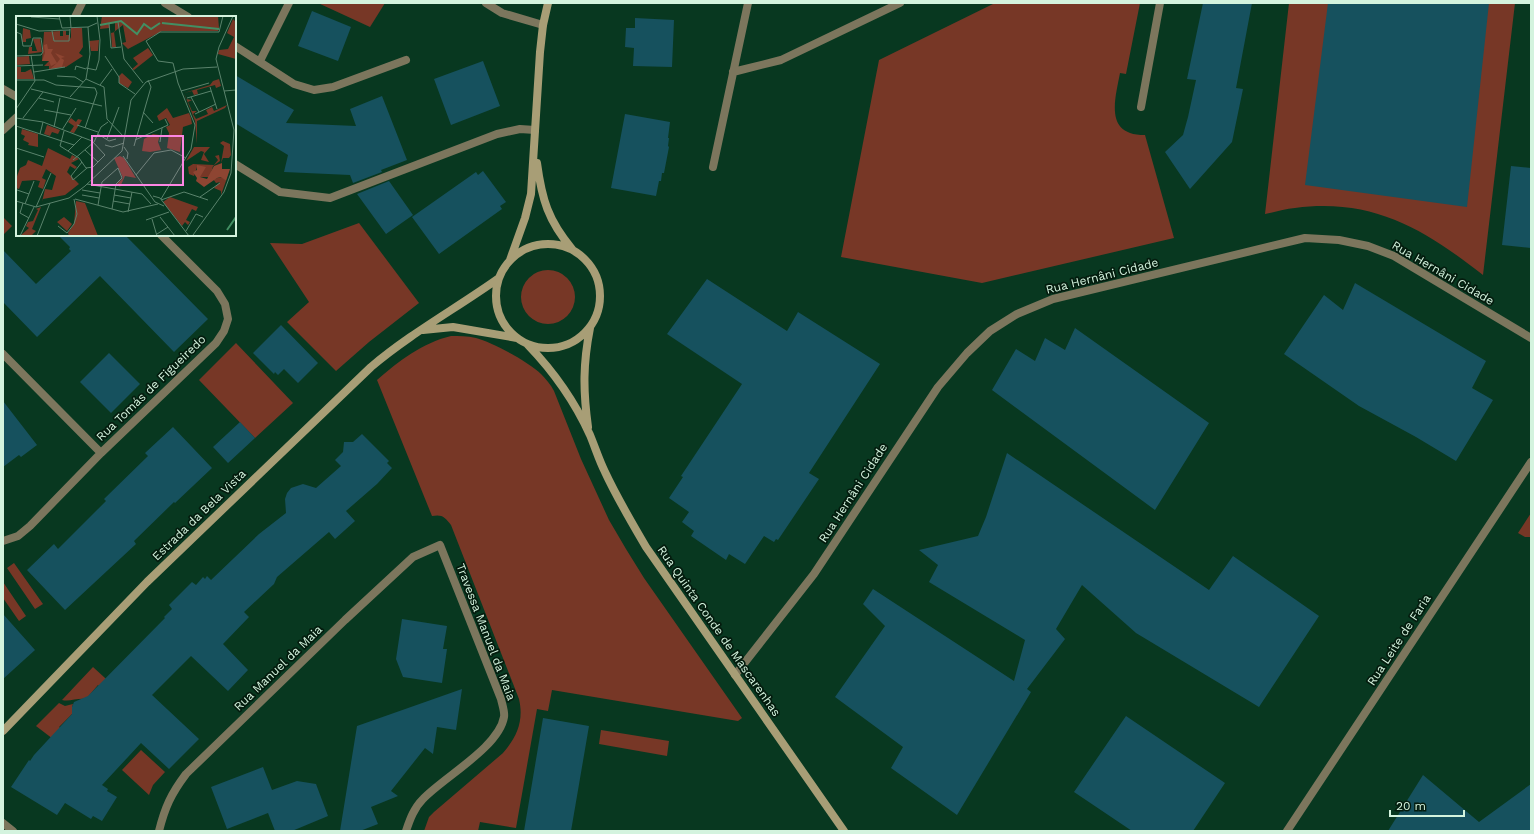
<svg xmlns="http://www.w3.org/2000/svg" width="1534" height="834" font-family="'Work Sans',sans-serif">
<rect width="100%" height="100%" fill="#083820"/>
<path fill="#773726" d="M 318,3 L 385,3 L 370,27 Z
M 995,3 L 1140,3 L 1126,74 L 1120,73 C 1115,100 1104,135 1145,135 L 1174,238 L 982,283 L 841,257 L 879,60 Z
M 1289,3 L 1515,3 L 1483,275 C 1424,229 1373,198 1295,208 C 1285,209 1275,212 1265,214 Z
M 3,217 L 12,226 L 3,235 Z
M 359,223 L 419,303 L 369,342 L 336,371 L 287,322 L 309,302 L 270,243 L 302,244 Z
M521 297a27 27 0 1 1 54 0a27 27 0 1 1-54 0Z
M 451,336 C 459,336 467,336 476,338 C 492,342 529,362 541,374 C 546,379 551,385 554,391 L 581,459 L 609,520 L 626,549 L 644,578 L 742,718 L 738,721 L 552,690 L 548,711 L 537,709 L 516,828 L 480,822 L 478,831 L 424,831 L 429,817 L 434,812 L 503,753 C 517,737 524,721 519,699 L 451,525 C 445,517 442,514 432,516 L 377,380 C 399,361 422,343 451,336 Z
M 236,343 L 293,403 L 255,438 L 199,380 Z
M 1531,513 L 1531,537 L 1525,537 L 1518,533 Z
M 14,563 L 43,604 L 35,609 L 7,568 Z
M 3,582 L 26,616 L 19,621 L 3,598 Z
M 93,667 L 128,699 L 122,706 L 98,685 L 86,699 C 77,698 69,702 62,700 Z
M 59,703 L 65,706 L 73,704 L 72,707 L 72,714 L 59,727 L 78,744 L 70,752 L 36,726 Z
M 601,730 L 669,741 L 667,756 L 599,744 Z
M 141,750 L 165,772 L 153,785 L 149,795 L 122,770 Z"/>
<path fill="#16515e" d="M 1203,3 L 1252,3 L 1236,88 L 1243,89 L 1232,142 L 1190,189 L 1165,152 L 1183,135 L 1188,117 L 1196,80 L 1187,79 Z
M 1328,3 L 1489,3 L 1467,207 L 1305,185 Z
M 312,11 L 351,27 L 338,61 L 298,46 Z
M 635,18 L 674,20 L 672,67 L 633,66 L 634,48 L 625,47 L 626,28 L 635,28 Z
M 483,61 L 500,106 L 451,125 L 434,79 Z
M 235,75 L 294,110 L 286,123 L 356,126 L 350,109 L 382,96 L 407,160 L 381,170 L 382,172 L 353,183 L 350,175 L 284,172 L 288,155 L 235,123 Z
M 625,114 L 670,122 L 668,138 L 669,138 L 668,146 L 669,147 L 664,173 L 662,173 L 661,181 L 659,181 L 656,196 L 611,188 Z
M 1511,166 L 1531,168 L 1531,248 L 1502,245 Z
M 483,171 L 506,202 L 500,206 L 502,209 L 439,254 L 412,217 L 476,172 L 478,175 Z
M 389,181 L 413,215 L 386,234 L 357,194 Z
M 58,235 L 125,235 L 208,319 L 174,352 L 100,276 L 37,337 L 3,302 L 3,250 L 36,284 L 71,251 L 69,249 L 70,247 Z
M 707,279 L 787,331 L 798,312 L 880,364 L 809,473 L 819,479 L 778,540 L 776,539 L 774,542 L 764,536 L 745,564 L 729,554 L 726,560 L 691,536 L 694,531 L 682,522 L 689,512 L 669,498 L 683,477 L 681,476 L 742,384 L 667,334 Z
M 1355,283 L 1486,361 L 1472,388 L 1493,400 L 1456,461 L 1416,437 L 1359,406 L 1284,354 L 1324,295 L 1343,310 Z
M 281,325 L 318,363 L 298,383 L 284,369 L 278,375 L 275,372 L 274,374 L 253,353 Z
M 1075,328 L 1209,423 L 1155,510 L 992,390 L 1016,349 L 1035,361 L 1045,338 L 1065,350 Z
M 109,353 L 140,384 L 111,413 L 80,382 Z
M 3,401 L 37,445 L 21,457 L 19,455 L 3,467 Z
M 240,422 L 255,438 L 228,463 L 213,447 Z
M 173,427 L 212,468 L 175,503 L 174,502 L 134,541 L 136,544 L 65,610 L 27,570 L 54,544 L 58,549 L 106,501 L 104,499 L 148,456 L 145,453 Z
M 362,434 L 389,461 L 387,463 L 392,468 L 377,484 L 346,511 L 355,521 L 335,539 L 329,532 L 277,577 L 274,584 L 244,612 L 249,617 L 223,644 L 248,670 L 228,691 L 191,656 L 152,695 L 199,739 L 169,769 L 141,743 L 102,785 L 108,789 L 107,791 L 117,797 L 102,821 L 93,816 L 91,819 L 65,803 L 57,815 L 11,787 L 29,760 L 30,761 L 34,755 L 72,714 L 72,707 L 74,702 L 88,696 L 165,618 L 164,617 L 172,609 L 169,605 L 192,582 L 196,585 L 203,577 L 205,579 L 207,576 L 211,580 L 259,534 L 286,513 L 285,499 L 287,493 L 291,488 L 303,484 L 316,488 L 341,466 L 335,460 L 343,452 L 344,442 L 353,442 Z
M 1007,453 L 1209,590 L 1233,556 L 1319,616 L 1259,707 L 1136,633 L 1082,585 L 1056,629 L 1065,639 L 1027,689 L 1031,692 L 957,815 L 891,768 L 903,747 L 835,697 L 885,626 L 863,604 L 873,589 L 1014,681 L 1025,640 L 929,582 L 938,565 L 919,550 L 978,536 L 986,517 Z
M 3,614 L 35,650 L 3,679 Z
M 402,619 L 447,626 L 443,649 L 447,649 L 442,683 L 403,677 L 396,659 Z
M 462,689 L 456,730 L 437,727 L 433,754 L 425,748 L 391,791 L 398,796 L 371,807 L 378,824 L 360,831 L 340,831 L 357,726 Z
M 1126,716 L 1225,783 L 1193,831 L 1132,831 L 1074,792 Z
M 543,718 L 589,726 L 571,831 L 524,831 Z
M 263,767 L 272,790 L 297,781 L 316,784 L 328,816 L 292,831 L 275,831 L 268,813 L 227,829 L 211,787 Z
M 1423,775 L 1479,822 L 1531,784 L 1531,831 L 1388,831 Z"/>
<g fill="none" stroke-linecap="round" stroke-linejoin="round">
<path stroke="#7c765d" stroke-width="8" d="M 165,3 L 188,17
M 486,3 L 502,13 L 543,25
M 75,17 L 82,3
M 235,46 L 294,84 L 314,90 L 333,87 L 406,60
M 260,61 L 289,3
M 733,72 L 781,60 L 900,3
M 3,89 L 17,97
M 1141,107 L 1160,3
M 3,130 L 17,117
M 235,164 L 280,192 L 330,198 L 497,134 L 520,129 L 535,130
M 713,167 L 748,3
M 3,354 L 101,453
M 3,541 L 18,536 L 30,526 L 101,453 L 216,343 L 224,331 L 228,319 L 225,304 L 217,291 L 161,235
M 735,675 L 814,574 L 938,387 L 967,353 L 990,331 L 1017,314 L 1053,299 L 1305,238 L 1339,240 L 1368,246 L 1394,256 L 1531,338
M 3,823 L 13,831
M 159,831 C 165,807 171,794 186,774 L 345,620 L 413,557 L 440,545 L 501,699 C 502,704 505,712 504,717 C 499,747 444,777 423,799 C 414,808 410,819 406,831
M 1287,831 L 1531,462"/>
<path stroke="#a89e76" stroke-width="8" d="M 537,163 C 542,200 548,220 572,249
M496 296a52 52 0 1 1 104 0a52 52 0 1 1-104 0Z
M 510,260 L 525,218 L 531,194 L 540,52 L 543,25 L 548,3
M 423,330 L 453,327 L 517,338
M 528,345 C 555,373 574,400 590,435 C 595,447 599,460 605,472 C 617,498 632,523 646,547 L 844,831
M 588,427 C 583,390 583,364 590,328
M 3,731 L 147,582 L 371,367 C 411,333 457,308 499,278"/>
</g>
<g text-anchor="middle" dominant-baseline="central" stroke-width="3.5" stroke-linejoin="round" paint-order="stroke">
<g font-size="12" fill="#d4f3de" stroke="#041c0e">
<text transform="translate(1443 273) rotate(30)">Rua Hernâni Cidade</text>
<text transform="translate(1102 276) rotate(-14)">Rua Hernâni Cidade</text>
<text transform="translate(151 388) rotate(-44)">Rua Tomás de Figueiredo</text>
<text transform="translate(853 493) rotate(-57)">Rua Hernâni Cidade</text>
<text transform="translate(199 515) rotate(-44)">Estrada da Bela Vista</text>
<text transform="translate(719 631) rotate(55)">Rua Quinta Conde de Mascarenhas</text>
<text transform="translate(486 632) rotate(69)">Travessa Manuel da Maia</text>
<text transform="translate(1399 640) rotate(-57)">Rua Leite de Faria</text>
<text transform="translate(278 668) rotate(-44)">Rua Manuel da Maia</text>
</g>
</g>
<g transform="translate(16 16)">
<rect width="220" height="220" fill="#083820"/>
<path d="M 86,0 L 202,0 L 203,12 L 202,15 L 146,15 L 112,33 L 106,27 L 110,26 L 107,9 L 98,16 L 100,31 L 96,31 L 95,17 L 99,16 L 99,7 L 93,8 L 93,12 L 84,13 ZM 217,3 L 220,6 L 220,21 L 213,17 L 220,21 L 220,43 L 202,38 L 203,34 L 212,33 L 218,21 L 211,17 ZM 7,12 L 14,14 L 15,22 L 10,23 L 10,26 L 6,26 ZM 55,12 L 66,12 L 67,31 L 63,37 L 67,40 L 50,51 L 33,53 L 33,50 L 28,50 L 33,45 L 26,45 L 28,16 L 44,15 L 44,20 L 47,20 L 47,15 L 50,15 L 50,19 L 53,19 L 55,23 ZM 24,22 L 26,36 L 12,38 L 13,31 L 16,31 L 16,35 L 21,35 L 17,23 ZM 83,24 L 82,35 L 75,35 L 73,25 ZM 132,32 L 137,39 L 118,54 L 116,53 L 122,48 L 117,42 ZM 0,41 L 13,40 L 14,48 L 0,49 ZM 0,51 L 5,51 L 5,56 L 9,56 L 15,53 L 18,63 L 0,63 ZM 106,57 L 116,66 L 112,72 L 103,67 L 103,60 ZM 203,63 L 205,70 L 200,72 L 199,69 L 181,74 L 182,78 L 178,79 L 176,75 L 168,77 L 170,83 L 176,84 L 172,86 L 176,95 L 181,95 L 177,98 L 180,103 L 192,98 L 190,94 L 196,91 L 198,95 L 211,89 L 209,92 L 181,105 L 181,128 L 179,105 L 168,77 L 194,69 L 197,65 ZM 151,92 L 157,102 L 173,97 L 175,102 L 176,108 L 167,111 L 164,136 L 151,132 L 153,117 L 150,111 L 154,109 L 150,102 L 143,105 L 141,100 ZM 55,102 L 60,106 L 62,103 L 66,104 L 58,117 L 54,116 L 58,110 L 52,106 ZM 31,109 L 44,114 L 42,118 L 36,116 L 34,120 L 28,118 ZM 6,113 L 22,118 L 22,131 L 12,129 L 13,127 L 7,124 L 9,120 L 5,118 ZM 137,118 L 144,119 L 142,126 L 145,134 L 134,136 L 126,135 L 128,123 ZM 207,125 L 214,128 L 215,139 L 213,142 L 207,142 L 205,147 L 208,130 L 204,127 ZM 178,131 L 194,131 L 188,138 L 193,146 L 185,144 L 188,136 L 185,135 L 170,145 ZM 32,132 L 54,143 L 56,139 L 63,143 L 55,147 L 61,151 L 59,153 L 54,150 L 51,156 L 63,168 L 49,179 L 27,183 L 26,186 L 29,173 L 36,174 L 40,160 L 30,153 L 26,162 L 30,164 L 27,173 L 22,171 L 24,165 L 19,164 L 6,165 L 3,173 L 0,172 L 0,163 L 4,152 L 10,149 L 12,144 L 26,150 ZM 104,140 L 108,142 L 120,162 L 109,160 L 104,171 L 101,168 L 107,162 L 98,142 ZM 199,140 L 203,139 L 204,145 L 197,150 L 194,161 L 183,161 L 186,155 L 181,151 L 178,160 L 173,158 L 172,151 L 177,148 L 198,149 L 202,144 ZM 206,161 L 210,165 L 205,179 L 205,175 L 198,172 L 204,166 L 200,167 L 197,163 ZM 154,181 L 182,191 L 180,195 L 176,193 L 170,204 L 174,206 L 172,209 L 169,206 L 166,210 L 147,186 ZM 60,185 L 69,187 L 82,220 L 53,220 L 52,217 L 58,208 ZM 25,191 L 16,213 L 20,215 L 16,219 L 18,220 L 4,220 L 13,212 L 10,210 L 12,206 L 17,205 L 22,194 L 20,193 ZM 48,201 L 56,208 L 51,215 L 41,206 Z" fill="#773726"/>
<path d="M 31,28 L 32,33 L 37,33 L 35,37 L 41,47 L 44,43 L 39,37 L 49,41 L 45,42 L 48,44 L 46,51 L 34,53 L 41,47 L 35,50 L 33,45 L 26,45 L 29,37 L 28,29 ZM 206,147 L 206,153 L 214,153 L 210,165 L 205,161 L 201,162 L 188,171 L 180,165 L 181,162 L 177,156 L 181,154 L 181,149 L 190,151 L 184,161 L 191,163 L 198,150 Z" fill="#8e4532"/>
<path fill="none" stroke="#428f63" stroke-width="2" d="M 146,7 L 203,13M 84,9 L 105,5 L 121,18 L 128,8 L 135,13 L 144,7M 211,214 L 220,201"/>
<path fill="none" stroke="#5a836c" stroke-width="1" d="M 43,0 L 46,12 L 72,11 L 81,7M 54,0 L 55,12M 15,1 L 44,3M 102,6 L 108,43 L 127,67M 93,7 L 95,32 L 105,31M 0,8 L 23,15 L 54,14M 36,15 L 38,25 L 53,25 L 54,13M 0,16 L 5,18 L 7,30 L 15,30 L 17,22 L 25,22 L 27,36 L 25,39 L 0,40M 15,39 L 19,65M 89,40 L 103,61 L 103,67 L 119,78M 0,50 L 27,49M 70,52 L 80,54 L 83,44 L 84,24 L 81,0M 59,54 L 60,50 L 70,53M 18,56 L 49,51M 41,60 L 59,61 L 67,66M 70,63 L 88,71 L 91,103 L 108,121M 0,64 L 28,64 L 40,69 L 79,72 L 81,77 L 69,112M 84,69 L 96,53M 194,71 L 201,93M 15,73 L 86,90M 165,75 L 193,67M 208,75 L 220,74M 54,81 L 70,63 L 74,38 L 72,11M 175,81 L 183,96M 23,82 L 38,86M 171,82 L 195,75M 0,93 L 19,65M 28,94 L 55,99M 127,96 L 137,107M 179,98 L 200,88M 0,102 L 27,106 L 76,125 L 89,139 L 77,151 L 70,152 L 63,142 L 44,130 L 48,115M 7,102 L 27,76M 61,109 L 82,116M 0,110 L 58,129M 38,111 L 44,82M 46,114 L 60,92M 24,118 L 27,106M 82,118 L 93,125 L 100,123M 91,123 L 103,91M 119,124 L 152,109 L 149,103M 144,126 L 146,112M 89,129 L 96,131 L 108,127M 118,130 L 135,71 L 132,64M 108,131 L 112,137 L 111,143M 0,132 L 28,141M 69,134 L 82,146M 52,135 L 66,121M 107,140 L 139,186 L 148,190M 57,144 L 78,126 L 85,111 L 92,106M 66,146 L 55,160 L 57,164 L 71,152M 120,159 L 138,137 L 155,134 L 170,142M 71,168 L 126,178 L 135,188M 1,174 L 13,178M 66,174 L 84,177M 66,179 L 83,182M 98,179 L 115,182M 137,180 L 144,182 L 173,220M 184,181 L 204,167M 59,183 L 107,196 L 142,188M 145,183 L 175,133 L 179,109 L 162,67 L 157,47 L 142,45 L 130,25 L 144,16 L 203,16 L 207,0M 145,184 L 168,176 L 192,184M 0,185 L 20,191 L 53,182 L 69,170 L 106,135 L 115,84 L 130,66 L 167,53 L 201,51M 97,185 L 114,188M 7,187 L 4,197 L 13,202M 9,188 L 18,165M 82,189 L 86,166 L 102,152 L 106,162 L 100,168 L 96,193M 20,191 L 35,157M 112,196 L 116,176M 144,201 L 159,220M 136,203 L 141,220M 130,204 L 153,196M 42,210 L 51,217 L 58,208 L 61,198 L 58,183M 170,215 L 180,198 L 187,201M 141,218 L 152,211M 177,219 L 208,176 L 215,157 L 218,114 L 200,43 L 203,31 L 217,0M 4,220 L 18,191M 21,220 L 34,187"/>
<path fill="#fd86e3" fill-opacity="0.15" stroke="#fd86e3" stroke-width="2" d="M 76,120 L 167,120 L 167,169 L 76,169 Z"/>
<rect width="220" height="220" fill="none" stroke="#d4f3de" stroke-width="2"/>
</g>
<rect width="1534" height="834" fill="none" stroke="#d4f3de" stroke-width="8"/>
<path d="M1390 810v6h74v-6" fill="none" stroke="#d4f3de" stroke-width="2"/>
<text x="1396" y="810" font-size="12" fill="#d4f3de" stroke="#041c0e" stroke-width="3" paint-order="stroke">20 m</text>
</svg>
